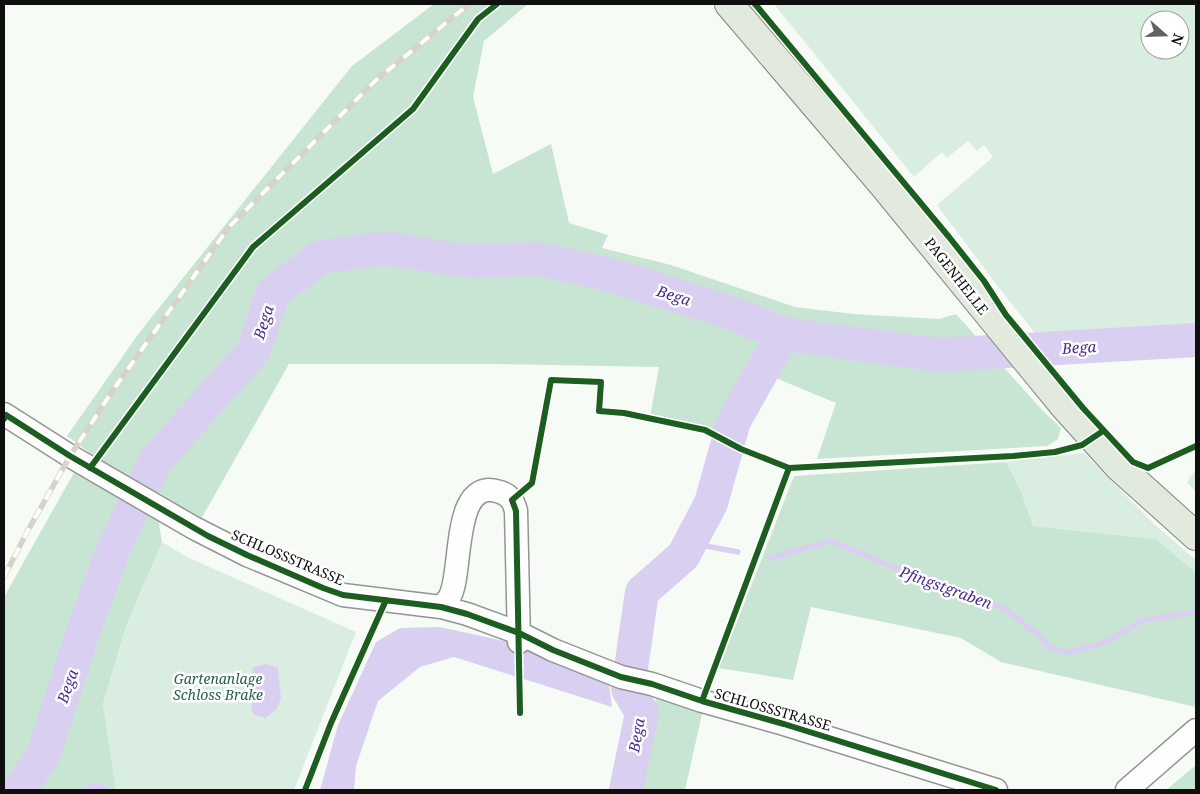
<svg xmlns="http://www.w3.org/2000/svg" width="1200" height="794" font-family="'Noto Serif',serif">
<rect width="100%" height="100%" fill="#f7fbf5"/>
<path fill="#d9eee0" fill-rule="evenodd" d="M 774,4 L 1196,4 L 1196,324 L 1038,337 L 1003,293 L 937,205 L 993,157 L 984,145 L 977,151 L 968,141 L 947,158 L 942,152 L 914,177 ZM 1150,20 L 1180,20 L 1180,50 L 1150,50 Z
M 1084,453 L 1154,524 L 1196,560 L 1196,573 L 1156,539 L 1033,526 L 1021,491 L 1006,462 Z
M 1196,469 L 1196,492 L 1187,482 Z
M 162,542 L 187,557 L 356,632 L 294,790 L 116,790 L 103,704 L 126,626 Z"/>
<path fill="#c8e5d3" d="M 434,4 L 528,4 L 484,41 L 473,97 L 493,174 L 551,144 L 569,223 L 608,235 L 602,248 L 671,265 L 795,307 L 853,314 L 939,319 L 956,314 L 1043,411 L 1061,428 L 1058,439 L 1047,446 L 817,459 L 836,403 L 766,374 L 745,413 L 737,439 L 705,426 L 650,417 L 659,367 L 493,364 L 289,364 L 201,519 L 158,492 L 122,476 L 67,436 L 139,333 L 352,66 Z
M 1006,462 L 1021,491 L 1033,526 L 1156,539 L 1196,573 L 1196,707 L 1001,662 L 961,638 L 811,607 L 793,680 L 719,668 L 794,476 Z
M 75,471 L 158,518 L 162,542 L 126,626 L 103,704 L 116,790 L 111,790 L 105,785 L 92,782 L 81,790 L 4,790 L 4,597 Z
M 656,697 L 702,714 L 685,790 L 638,790 Z
M 1196,765 L 1196,790 L 1166,790 Z"/>
<path fill="#d9d0f1" d="M 440,627 L 509,642 L 609,682 L 612,707 L 454,657 L 420,667 L 378,701 L 356,766 L 354,790 L 320,790 L 338,725 L 376,642 L 400,628 Z
M 267,664 L 278,668 L 281,698 L 277,709 L 265,718 L 255,715 L 251,710 L 255,692 L 252,676 L 253,667 Z
M 92,782 L 105,785 L 111,790 L 81,790 Z"/>
<g fill="none" stroke-linecap="round" stroke-linejoin="round">
<path stroke="#d9d0f1" stroke-width="5.5" d="M 690,543 L 738,552
M 770,558 L 831,541 L 896,568 L 967,591 L 1007,610 L 1038,635 L 1051,649 L 1068,652 L 1104,643 L 1143,620 L 1196,612"/>
<path stroke="#d9d0f1" stroke-width="34" d="M 19,790 L 43,756 L 83,632 L 114,548 L 156,460 L 254,350 L 273,292 L 321,257 L 385,248 L 465,261 L 539,259 L 611,275 L 729,312 L 783,334
M 626,790 L 642,713 L 628,689 L 642,592 L 683,556 L 690,543 L 711,503 L 734,421 L 783,334 L 939,355 L 1196,340"/>
<g stroke="#939593" stroke-width="25">
<path id="minor" d="M 4,414 L 70,456 L 194,528
M 196,529 L 247,555 L 343,595 L 441,607 L 467,614 L 519,633 L 553,650 L 621,677 L 652,684 L 702,701 L 784,724 L 996,790
M 441,607 C 444,604 447,601 449,598 C 464,575 450,475 500,492 C 510,495 514,502 516,511 L 519,642
M 1127,790 L 1196,730"/>
</g>
<g stroke="#818380" stroke-width="30">
<path id="major" d="M 729,4 L 884,186 L 1064,406 L 1118,466 L 1196,536"/>
</g>
<use href="#minor" stroke="#fefefe" stroke-width="22"/>
<use href="#major" stroke="#e1eadc" stroke-width="28"/>
<g stroke="#d6d4c7" stroke-width="5.5">
<path id="rail" d="M 4,577 L 26,534 L 70,456 L 113,390 L 229,227 L 375,81 L 469,4"/>
</g>
<use href="#rail" stroke="#fff" stroke-width="4" stroke-dasharray="11" stroke-linecap="butt"/>
<g stroke="#fff" stroke-width="9">
<path id="cycleway" d="M 755,4 L 949,237 L 984,281 L 1006,315 L 1083,408 L 1133,462 L 1148,468 L 1196,446
M 4,419 L 6,415 L 70,456 L 208,536 L 247,555 L 323,588 L 343,595 L 441,607 L 467,614 L 519,633 L 553,650 L 621,677 L 652,684 L 702,701 L 784,724 L 996,790
M 90,468 L 253,247 L 413,109 L 478,19 L 497,4
M 702,701 L 789,468
M 520,713 L 516,511 L 512,500 L 532,483 L 551,380 L 601,382 L 599,411 L 624,413 L 705,430 L 741,449 L 789,468 L 1013,456 L 1055,452 L 1082,445 L 1103,431
M 305,790 L 331,723 L 386,600"/>
</g>
<use href="#cycleway" stroke="#1b5e20" stroke-width="6"/>
</g>
<g text-anchor="middle" dominant-baseline="central" stroke-width="5" stroke-linejoin="round" paint-order="stroke">
<g font-size="14" fill="#0f0f0f" stroke="#fff">
<text transform="translate(957 276) rotate(52)">PAGENHELLE</text>
<text transform="translate(288 557) rotate(23)">SCHLOSSSTRASSE</text>
<text transform="translate(773 709) rotate(16)">SCHLOSSSTRASSE</text>
</g>
<g font-size="14" font-style="italic" fill="#275f4e" stroke="#fff">
<text x="218" y="678">Gartenanlage<tspan x="218" dy="16">Schloss Brake</tspan></text>
</g>
<g font-size="15" font-style="italic" fill="#4c2891" stroke="#fff">
<text transform="translate(674 295) rotate(18)">Bega</text>
<text transform="translate(263 322) rotate(-72)">Bega</text>
<text transform="translate(1079 347) rotate(-3)">Bega</text>
<text transform="translate(946 587) rotate(20)">Pfingstgraben</text>
<text transform="translate(67 686) rotate(-71)">Bega</text>
<text transform="translate(636 735) rotate(-80)">Bega</text>
</g>
</g>
<rect width="1200" height="794" fill="none" stroke="#0f0f0f" stroke-width="10"/>
<g transform="translate(1165 35) rotate(110)"><circle r="24" fill="#ffffff" stroke="#9f9f9f"/>
<path d="M0-4L9 19L0 12L-9 19Z" fill="#606260"/>
<text y="-8" font-size="14" font-weight="bold" text-anchor="middle" fill="#0f0f0f">N</text>
</g>
</svg>
